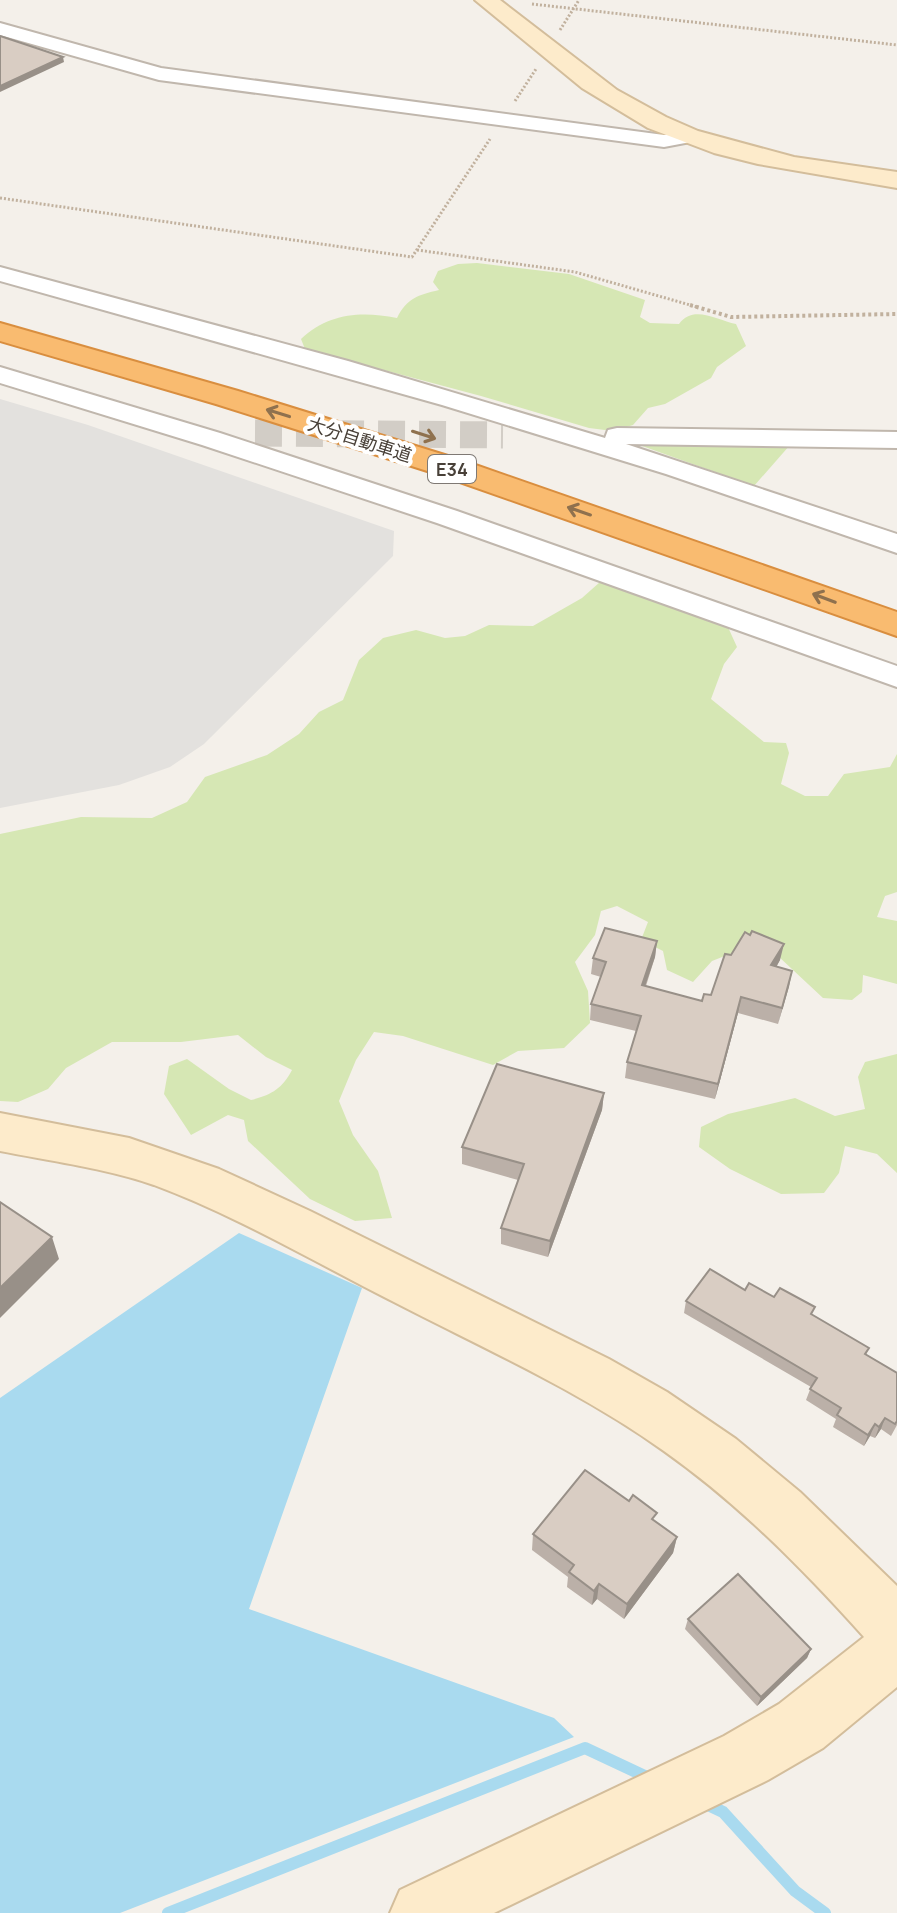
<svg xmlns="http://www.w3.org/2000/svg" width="897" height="1913" font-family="Manrope,'Noto Sans JP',sans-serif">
<rect width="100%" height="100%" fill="#f4f0ea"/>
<path fill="#d6e7b4" d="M 477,263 L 569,274 L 645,300 L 640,317 L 650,323 L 679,324 C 693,304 717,320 736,324 L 746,346 L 717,367 L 711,378 L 665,404 L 648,408 L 633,425 L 613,431 L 589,428 L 481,396 L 305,349 L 301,339 C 329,313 361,311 397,318 C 407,298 418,295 439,290 L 433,282 L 438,271 L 458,264 Z
M 631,442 L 790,445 L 754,486 Z
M 600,582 L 621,586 L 727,625 L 737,647 L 724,664 L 711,699 L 764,742 L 786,743 L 789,753 L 781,784 L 805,796 L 828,796 L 844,774 L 890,767 L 897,754 L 897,892 L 885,896 L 877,917 L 897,921 L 897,984 L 863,975 L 862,992 L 852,1000 L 823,998 L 778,956 L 758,943 L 712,961 L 693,982 L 667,970 L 663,951 L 641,940 L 648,922 L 617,906 L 601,911 L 595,935 L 575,962 L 588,991 L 590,1023 L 564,1048 L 518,1051 L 493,1065 L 403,1036 L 374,1032 L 356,1060 L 339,1101 L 353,1135 L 378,1171 L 392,1218 L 355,1221 L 310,1199 L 248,1141 L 244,1120 L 228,1115 L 191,1135 L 164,1094 L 169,1066 L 187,1059 L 229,1089 L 251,1100 C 271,1095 282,1089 292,1070 L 266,1057 L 238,1035 L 181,1042 L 112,1042 L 66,1068 L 48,1089 L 18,1102 L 0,1101 L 0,834 L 81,817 L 152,818 L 187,802 L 205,777 L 267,755 L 299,734 L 319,712 L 343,700 L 359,660 L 383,638 L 416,630 L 445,638 L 465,636 L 489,625 L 533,626 L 582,598 Z
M 897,1054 L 897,1173 L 877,1154 L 845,1146 L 839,1173 L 824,1193 L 781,1194 L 730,1169 L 699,1147 L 701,1127 L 728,1114 L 795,1098 L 835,1116 L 865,1109 L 858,1077 L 865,1062 Z"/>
<path fill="#e3e1de" d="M 0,399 L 88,425 L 394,531 L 393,556 L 204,744 L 170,767 L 119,785 L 0,808 Z"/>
<path fill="#a9daef" d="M 239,1233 L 362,1288 L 249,1609 L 554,1718 L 574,1737 L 120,1913 L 0,1913 L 0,1398 Z"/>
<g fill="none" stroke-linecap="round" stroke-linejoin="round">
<path stroke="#a9daef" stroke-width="12" d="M 704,1803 L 723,1812 L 795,1891 L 825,1913
M 168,1913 L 585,1748 L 651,1779"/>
<path stroke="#d2cdc6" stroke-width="27" stroke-dasharray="27 14" stroke-linecap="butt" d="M 255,433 L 503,435"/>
<g stroke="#c0b7ad" stroke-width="4">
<path id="street" d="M 0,23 L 161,68 L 664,135 L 694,130 L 704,136 L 701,140 L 664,147 L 159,80 L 0,35 Z
M 0,267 L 348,361 L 605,438 L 608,430 L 617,428 L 897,432 L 897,448 L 626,444 L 897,534 L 897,553 L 666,474 L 442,405 L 0,281 Z
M 0,367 L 220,433 L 457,511 L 897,666 L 897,687 L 437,523 L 202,445 L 0,383 Z"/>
</g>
<g stroke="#d3bd9b" stroke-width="4">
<path id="secondary" d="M 475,0 L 500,0 L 617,90 L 666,117 L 698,131 L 794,157 L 897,172 L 897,188 L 758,164 L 714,153 L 648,128 L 582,88 Z
M 0,1113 L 129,1138 L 219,1169 L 310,1211 L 609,1359 L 667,1392 L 736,1439 L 800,1492 L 897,1586 L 897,1687 L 823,1748 L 768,1780 L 494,1913 L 390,1913 L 400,1890 L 724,1736 L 779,1704 L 864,1637 C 803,1569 739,1504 664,1451 C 580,1391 485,1349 394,1302 C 315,1262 237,1216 154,1185 C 105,1168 51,1161 0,1151 Z"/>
</g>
<g stroke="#d98e3f" stroke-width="4">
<path id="highway" d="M 0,323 L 238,391 L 464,461 L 897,612 L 897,636 L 440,475 L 216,404 L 0,341 Z"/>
</g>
<path stroke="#c1b19e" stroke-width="3" stroke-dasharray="2 2" stroke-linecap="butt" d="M 532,4 L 897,45
M 560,30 L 579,0
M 515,101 L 536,69
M 0,198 L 412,257 L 490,139
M 417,250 L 575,272 L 697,307"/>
<path stroke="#c1b19e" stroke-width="4" stroke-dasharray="3 3" stroke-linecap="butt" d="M 690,305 L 731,317 L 897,314"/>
<use href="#street" fill="#fff" fill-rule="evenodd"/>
<use href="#secondary" fill="#fdebcb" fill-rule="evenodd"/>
<use href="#highway" fill="#f9bb70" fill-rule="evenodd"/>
</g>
<path fill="#bbb0a8" d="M 750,935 L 780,960 L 776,967 L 792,971 L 778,1024 L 738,1013 L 715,1099 L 625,1078 L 627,1062 L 636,1031 L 590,1020 L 591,1004 L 601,977 L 591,974 L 593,958 L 657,941 L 655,957 L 646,986 L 702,1001 L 711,995 L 731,955 Z
M 604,1093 L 602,1110 L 548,1257 L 501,1244 L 501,1228 L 518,1180 L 462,1164 L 462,1147 Z
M 745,1290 L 774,1297 L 813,1316 L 869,1348 L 866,1355 L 897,1373 L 897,1425 L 891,1436 L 881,1429 L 875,1438 L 870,1436 L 864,1446 L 833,1427 L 836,1419 L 806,1400 L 811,1387 L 684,1313 L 686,1301 Z
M 655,1522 L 677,1537 L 673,1553 L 624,1619 L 597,1599 L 592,1605 L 567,1587 L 568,1577 L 532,1550 L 533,1534 Z
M 688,1619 L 811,1649 L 807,1658 L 757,1706 L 685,1629 Z"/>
<path fill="#989088" d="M 63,57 L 64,62 L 0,92 L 0,86 Z
M 657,941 L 655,957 L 640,1001 L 642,985 Z
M 784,944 L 780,960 L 768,982 L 771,965 Z
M 792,971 L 789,987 L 778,1024 L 782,1008 Z
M 741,997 L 738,1013 L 715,1099 L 718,1084 Z
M 604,1093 L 602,1110 L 548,1257 L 550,1241 Z
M 52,1237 L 59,1259 L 0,1318 L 0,1288 Z
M 885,1418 L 881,1429 L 875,1438 L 879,1427 Z
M 875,1424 L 870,1436 L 864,1446 L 868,1435 Z
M 677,1537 L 673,1553 L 624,1619 L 627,1604 Z
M 599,1584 L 597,1599 L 592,1605 L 594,1591 Z
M 811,1649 L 807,1658 L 757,1706 L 761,1697 Z"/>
<path fill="#d9cdc3" stroke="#989088" stroke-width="2" d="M 0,36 L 63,57 L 0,86 Z
M 605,928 L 657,941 L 642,985 L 702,1001 L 704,994 L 711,995 L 725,954 L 731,955 L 745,932 L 750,935 L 752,931 L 784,944 L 771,965 L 792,971 L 782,1008 L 741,997 L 718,1084 L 627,1062 L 641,1016 L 591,1004 L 606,962 L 593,958 Z
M 497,1064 L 604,1093 L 550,1241 L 501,1228 L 524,1164 L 462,1147 Z
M 0,1202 L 52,1237 L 0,1288 Z
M 710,1269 L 745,1290 L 749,1283 L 774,1297 L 780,1288 L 815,1307 L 811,1314 L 869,1348 L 865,1354 L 897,1373 L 897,1421 L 895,1424 L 885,1418 L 879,1427 L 875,1424 L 868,1435 L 837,1415 L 841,1408 L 810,1389 L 817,1378 L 686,1301 Z
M 585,1470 L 629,1501 L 633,1495 L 657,1513 L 652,1519 L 677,1537 L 627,1604 L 599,1584 L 594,1591 L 569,1572 L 574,1565 L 533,1534 Z
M 738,1574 L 811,1649 L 761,1697 L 688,1619 Z"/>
<defs><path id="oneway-shaft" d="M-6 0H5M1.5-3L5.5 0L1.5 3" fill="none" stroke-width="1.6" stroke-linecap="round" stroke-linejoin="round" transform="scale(2)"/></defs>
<g stroke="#8f714e">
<use href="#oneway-shaft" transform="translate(278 413) rotate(-163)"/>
<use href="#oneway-shaft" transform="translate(424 435) rotate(18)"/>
<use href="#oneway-shaft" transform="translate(579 511) rotate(-161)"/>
<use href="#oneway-shaft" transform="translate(824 598) rotate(-159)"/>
</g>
<g text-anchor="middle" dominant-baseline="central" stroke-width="8" stroke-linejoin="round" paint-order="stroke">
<g font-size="18" fill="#484038" stroke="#fff">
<text transform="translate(360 439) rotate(18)">大分自動車道</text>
</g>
<rect fill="#fff" stroke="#7f7974" stroke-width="2" x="428" y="455" width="48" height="28" rx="6"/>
<g font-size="18" font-weight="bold" fill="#484038">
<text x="452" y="469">E34</text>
</g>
</g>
</svg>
